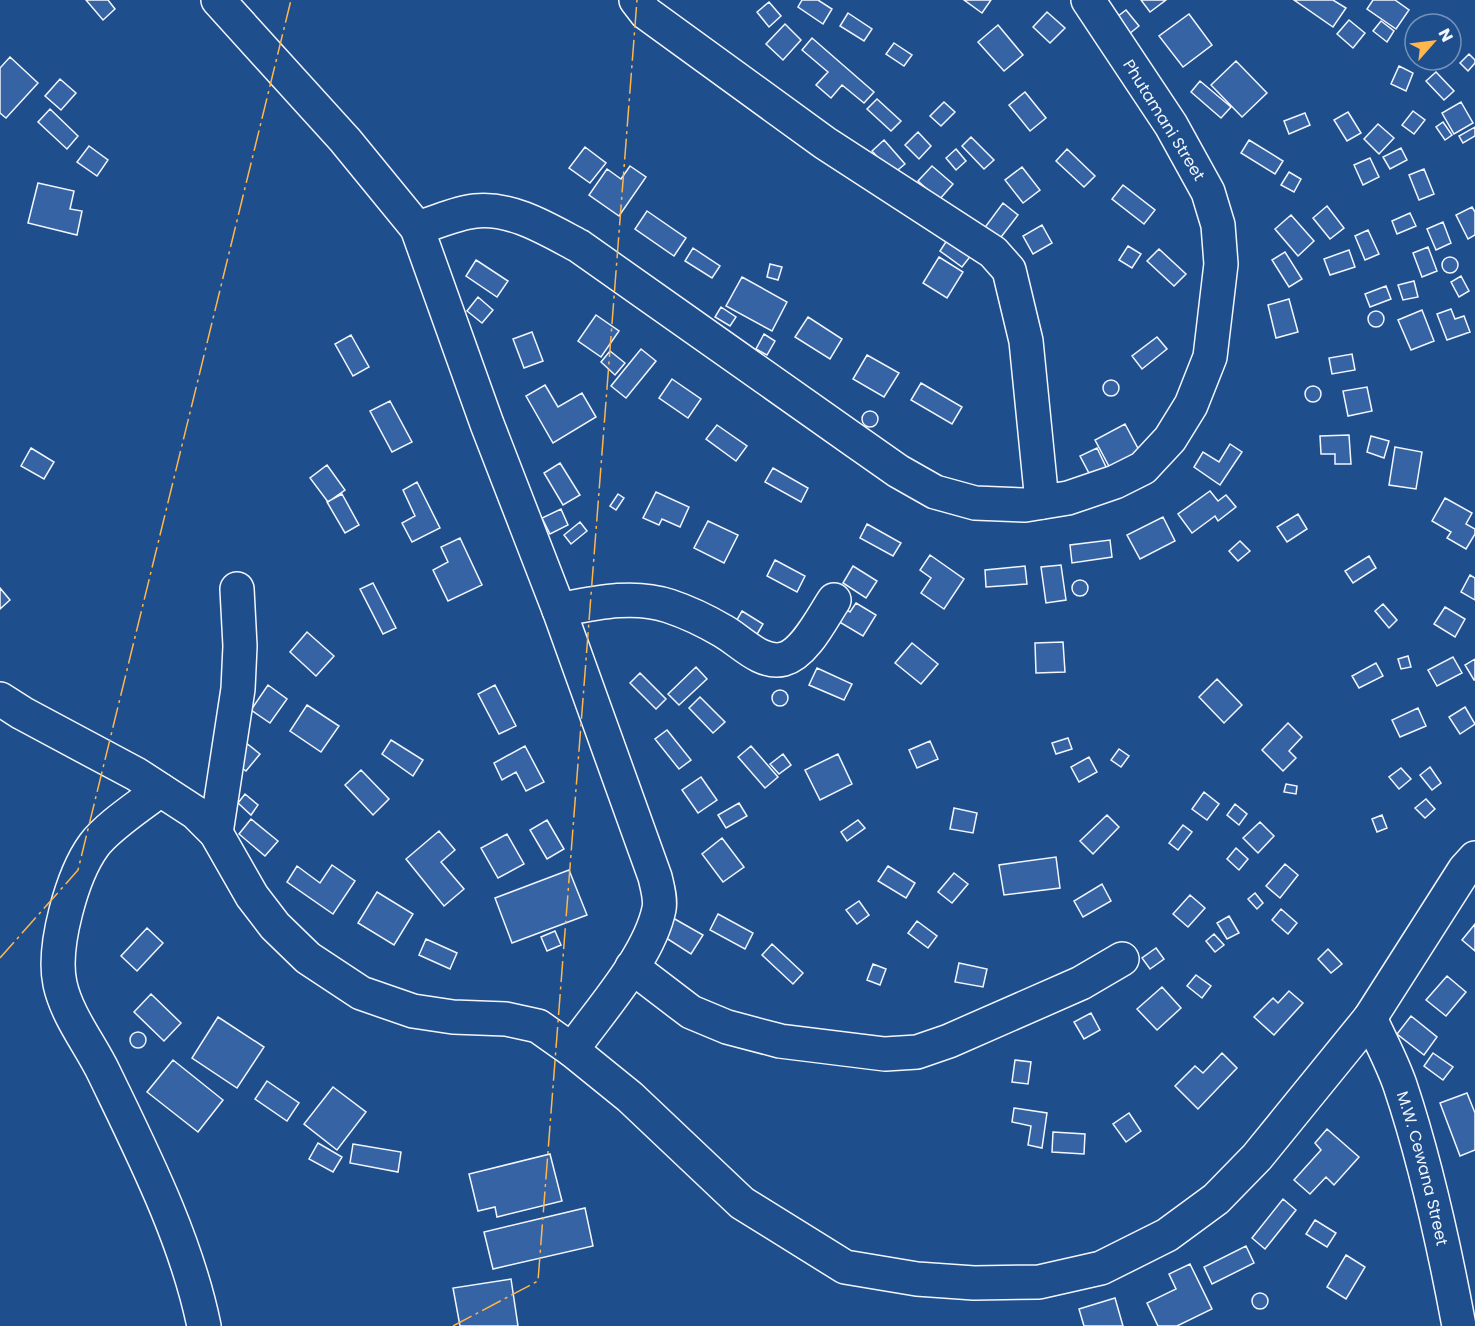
<svg xmlns="http://www.w3.org/2000/svg" width="1475" height="1326" font-family="Poppins,sans-serif">
<rect width="100%" height="100%" fill="#1f4e8c"/>
<path fill="#3563a3" stroke="#f2f6ff" stroke-width="1.5" d="M 86,0 L 108,0 L 115,9 L 103,20 Z
M 802,0 L 818,0 L 832,9 L 823,24 L 798,7 Z
M 964,0 L 991,0 L 982,13 Z
M 1141,0 L 1166,0 L 1150,12 Z
M 1294,0 L 1333,0 L 1346,8 L 1333,27 Z
M 1373,0 L 1395,0 L 1409,10 L 1396,29 L 1367,9 Z
M 769,2 L 781,16 L 769,27 L 757,12 Z
M 1126,10 L 1139,26 L 1129,34 L 1117,17 Z
M 1047,12 L 1065,28 L 1050,43 L 1033,27 Z
M 848,13 L 872,29 L 864,41 L 840,26 Z
M 1189,14 L 1212,45 L 1183,67 L 1159,36 Z
M 1349,20 L 1365,33 L 1353,48 L 1337,34 Z
M 1381,21 L 1394,31 L 1387,42 L 1373,31 Z
M 785,24 L 801,40 L 783,60 L 766,44 Z
M 998,25 L 1023,55 L 1004,71 L 978,42 Z
M 812,38 L 874,92 L 864,103 L 842,85 L 831,98 L 816,85 L 828,72 L 802,50 Z
M 894,43 L 912,55 L 904,66 L 886,54 Z
M 1469,54 L 1475,60 L 1475,63 L 1468,71 L 1460,63 Z
M 10,57 L 38,83 L 6,118 L 0,113 L 0,68 Z
M 1236,61 L 1267,93 L 1242,117 L 1211,85 Z
M 1399,66 L 1413,73 L 1406,91 L 1391,84 Z
M 1436,72 L 1454,91 L 1444,100 L 1426,81 Z
M 60,79 L 76,93 L 61,110 L 45,96 Z
M 1200,81 L 1231,107 L 1221,118 L 1191,92 Z
M 1025,92 L 1046,118 L 1030,131 L 1009,105 Z
M 877,99 L 901,121 L 891,131 L 867,109 Z
M 944,102 L 955,112 L 941,126 L 930,116 Z
M 1461,102 L 1473,123 L 1454,134 L 1442,113 Z
M 50,109 L 78,136 L 67,149 L 38,122 Z
M 1413,111 L 1425,120 L 1414,134 L 1402,125 Z
M 1348,112 L 1361,133 L 1347,141 L 1334,120 Z
M 1305,113 L 1310,125 L 1289,134 L 1284,121 Z
M 1443,122 L 1452,135 L 1445,140 L 1436,127 Z
M 1378,124 L 1394,138 L 1379,154 L 1364,139 Z
M 1475,127 L 1475,136 L 1463,143 L 1459,136 Z
M 918,132 L 931,146 L 919,159 L 905,145 Z
M 971,137 L 994,160 L 984,169 L 962,146 Z
M 884,140 L 905,164 L 893,174 L 872,151 Z
M 1249,140 L 1283,161 L 1275,174 L 1241,153 Z
M 89,146 L 108,160 L 97,176 L 77,162 Z
M 585,147 L 606,163 L 590,183 L 569,168 Z
M 1401,148 L 1407,160 L 1390,169 L 1383,157 Z
M 956,149 L 966,161 L 956,170 L 946,158 Z
M 1067,149 L 1095,176 L 1084,187 L 1056,161 Z
M 1370,158 L 1379,177 L 1363,185 L 1354,165 Z
M 630,166 L 646,177 L 619,216 L 589,195 L 607,169 L 621,179 Z
M 932,166 L 953,184 L 939,200 L 918,181 Z
M 1022,167 L 1040,190 L 1023,203 L 1005,180 Z
M 1424,169 L 1434,194 L 1419,200 L 1409,175 Z
M 1289,172 L 1301,179 L 1294,192 L 1281,185 Z
M 38,183 L 74,191 L 70,209 L 82,211 L 77,235 L 28,223 Z
M 1123,185 L 1155,210 L 1144,224 L 1112,199 Z
M 1003,203 L 1018,215 L 998,241 L 983,230 Z
M 1327,206 L 1344,228 L 1330,239 L 1313,218 Z
M 1472,207 L 1475,212 L 1475,235 L 1468,239 L 1456,215 Z
M 647,211 L 686,238 L 674,256 L 635,229 Z
M 1410,213 L 1416,226 L 1397,234 L 1392,221 Z
M 1291,215 L 1314,241 L 1298,256 L 1275,229 Z
M 1443,222 L 1451,243 L 1436,250 L 1427,229 Z
M 1042,225 L 1052,243 L 1033,254 L 1023,236 Z
M 1368,230 L 1379,254 L 1365,260 L 1355,236 Z
M 949,237 L 972,254 L 962,267 L 940,251 Z
M 1128,246 L 1141,254 L 1132,268 L 1119,260 Z
M 1428,247 L 1437,271 L 1422,277 L 1413,253 Z
M 693,248 L 720,266 L 712,278 L 685,261 Z
M 1159,249 L 1186,274 L 1174,286 L 1147,261 Z
M 1349,250 L 1355,267 L 1330,275 L 1324,259 Z
M 1285,252 L 1302,279 L 1289,287 L 1272,260 Z
M1442 265a8 8 0 1 1 16 0a8 8 0 1 1-16 0Z
M 939,257 L 963,272 L 947,298 L 923,283 Z
M 476,260 L 508,281 L 497,297 L 466,276 Z
M 770,264 L 782,267 L 778,280 L 767,277 Z
M 1461,276 L 1469,291 L 1459,297 L 1451,282 Z
M 742,277 L 787,302 L 772,331 L 726,306 Z
M 1414,281 L 1418,297 L 1403,300 L 1398,285 Z
M 1386,286 L 1391,299 L 1370,307 L 1365,294 Z
M 478,297 L 493,310 L 482,323 L 467,311 Z
M 1289,299 L 1298,332 L 1276,338 L 1268,305 Z
M 721,307 L 736,317 L 730,326 L 715,317 Z
M 1451,309 L 1455,319 L 1464,316 L 1470,332 L 1447,340 L 1437,314 Z
M 1422,310 L 1434,341 L 1411,350 L 1398,320 Z
M1368 319a8 8 0 1 1 16 0a8 8 0 1 1-16 0Z
M 596,315 L 619,331 L 601,357 L 578,341 Z
M 808,317 L 842,339 L 830,359 L 795,337 Z
M 532,332 L 543,361 L 524,368 L 513,339 Z
M 764,334 L 775,341 L 767,355 L 756,349 Z
M 351,335 L 369,367 L 353,376 L 335,344 Z
M 1157,337 L 1167,349 L 1142,369 L 1132,356 Z
M 641,349 L 656,361 L 626,398 L 611,386 Z
M 610,351 L 625,363 L 615,375 L 601,362 Z
M 1352,354 L 1355,370 L 1332,374 L 1329,358 Z
M 867,355 L 899,373 L 884,397 L 853,379 Z
M 672,379 L 701,399 L 688,418 L 659,398 Z
M1103 388a8 8 0 1 1 16 0a8 8 0 1 1-16 0Z
M 921,383 L 962,407 L 952,424 L 911,400 Z
M 545,385 L 558,407 L 582,393 L 596,417 L 553,443 L 526,396 Z
M1305 394a8 8 0 1 1 16 0a8 8 0 1 1-16 0Z
M 1367,387 L 1372,411 L 1348,416 L 1343,391 Z
M 390,401 L 412,442 L 392,452 L 370,411 Z
M862 419a8 8 0 1 1 16 0a8 8 0 1 1-16 0Z
M 1125,424 L 1141,454 L 1111,470 L 1095,440 Z
M 717,425 L 747,446 L 736,461 L 706,439 Z
M 1349,435 L 1351,464 L 1335,464 L 1335,454 L 1321,454 L 1320,436 Z
M 1371,436 L 1389,441 L 1384,458 L 1367,452 Z
M 1230,444 L 1242,452 L 1220,485 L 1194,467 L 1203,452 L 1219,462 Z
M 1395,447 L 1422,452 L 1416,489 L 1389,485 Z
M 31,448 L 54,462 L 44,479 L 21,466 Z
M 1097,448 L 1107,469 L 1091,477 L 1080,456 Z
M 560,463 L 580,495 L 563,505 L 544,473 Z
M 327,465 L 345,490 L 328,502 L 310,478 Z
M 773,468 L 808,488 L 801,502 L 765,482 Z
M 417,482 L 440,528 L 412,542 L 402,523 L 415,516 L 403,490 Z
M 1210,491 L 1218,501 L 1226,495 L 1236,507 L 1218,521 L 1215,516 L 1192,533 L 1178,514 Z
M 656,492 L 689,507 L 680,527 L 662,519 L 659,525 L 643,518 Z
M 342,494 L 359,525 L 345,533 L 327,502 Z
M 618,494 L 624,498 L 616,510 L 610,506 Z
M 1445,498 L 1472,513 L 1466,524 L 1475,529 L 1475,534 L 1466,549 L 1447,538 L 1451,532 L 1432,521 Z
M 561,509 L 568,525 L 550,534 L 542,518 Z
M 1298,514 L 1307,529 L 1287,542 L 1277,527 Z
M 1163,517 L 1175,541 L 1140,559 L 1127,535 Z
M 708,521 L 738,535 L 724,563 L 694,548 Z
M 580,522 L 587,531 L 571,544 L 564,535 Z
M 867,524 L 901,543 L 893,556 L 860,538 Z
M 460,538 L 482,585 L 448,601 L 433,570 L 448,562 L 441,547 Z
M 1110,540 L 1112,557 L 1072,563 L 1070,545 Z
M 1240,541 L 1250,551 L 1238,561 L 1229,551 Z
M 930,555 L 964,579 L 944,609 L 921,593 L 931,578 L 920,570 Z
M 1369,556 L 1376,568 L 1353,583 L 1345,571 Z
M 775,560 L 805,576 L 797,592 L 767,576 Z
M 1061,565 L 1066,600 L 1046,603 L 1041,567 Z
M 853,566 L 877,581 L 866,598 L 843,583 Z
M 1025,566 L 1027,584 L 986,587 L 985,570 Z
M 1470,575 L 1475,578 L 1475,600 L 1461,592 Z
M1072 588a8 8 0 1 1 16 0a8 8 0 1 1-16 0Z
M 373,583 L 396,628 L 383,634 L 360,589 Z
M 0,588 L 10,600 L 0,609 Z
M 856,603 L 876,615 L 863,636 L 831,617 L 839,605 L 850,612 Z
M 1383,604 L 1397,620 L 1389,628 L 1375,611 Z
M 1445,607 L 1465,619 L 1455,637 L 1434,624 Z
M 742,611 L 763,624 L 752,643 L 731,630 Z
M 307,632 L 334,656 L 316,676 L 290,652 Z
M 1063,642 L 1065,672 L 1036,673 L 1035,643 Z
M 912,643 L 938,664 L 921,684 L 895,663 Z
M 1408,656 L 1411,667 L 1401,669 L 1398,659 Z
M 1453,657 L 1462,673 L 1437,686 L 1428,670 Z
M 1475,659 L 1475,680 L 1474,680 L 1465,665 Z
M 1376,663 L 1383,676 L 1359,688 L 1352,676 Z
M 696,667 L 707,679 L 679,705 L 668,694 Z
M 817,668 L 852,684 L 844,700 L 809,685 Z
M 640,673 L 666,699 L 656,709 L 630,683 Z
M 1217,679 L 1242,705 L 1224,723 L 1199,697 Z
M 268,685 L 287,699 L 270,723 L 251,710 Z
M 495,685 L 516,726 L 499,734 L 478,694 Z
M772 698a8 8 0 1 1 16 0a8 8 0 1 1-16 0Z
M 700,697 L 725,722 L 713,733 L 689,708 Z
M 307,705 L 339,726 L 321,752 L 290,731 Z
M 1465,707 L 1475,724 L 1460,734 L 1449,717 Z
M 1418,708 L 1426,726 L 1400,737 L 1392,720 Z
M 1288,723 L 1302,737 L 1289,751 L 1296,758 L 1283,771 L 1262,750 Z
M 667,730 L 691,760 L 679,769 L 655,739 Z
M 1068,738 L 1072,749 L 1056,754 L 1052,743 Z
M 391,740 L 423,760 L 413,776 L 382,754 Z
M 930,741 L 938,759 L 917,768 L 909,750 Z
M 245,742 L 260,754 L 246,771 L 231,760 Z
M 525,746 L 544,782 L 526,791 L 516,772 L 502,780 L 494,763 Z
M 751,746 L 778,777 L 765,788 L 738,757 Z
M 1119,749 L 1129,756 L 1121,767 L 1111,760 Z
M 783,754 L 791,765 L 779,774 L 770,764 Z
M 838,754 L 852,784 L 820,800 L 805,770 Z
M 1089,757 L 1097,772 L 1079,782 L 1071,767 Z
M 1430,767 L 1441,783 L 1432,790 L 1420,775 Z
M 1401,768 L 1411,779 L 1399,789 L 1389,777 Z
M 361,770 L 389,799 L 373,815 L 345,785 Z
M 701,777 L 717,800 L 698,813 L 682,790 Z
M 1286,784 L 1297,786 L 1296,794 L 1284,792 Z
M 1204,792 L 1219,804 L 1207,820 L 1192,809 Z
M 245,794 L 258,805 L 251,815 L 238,803 Z
M 1426,799 L 1435,809 L 1425,818 L 1415,808 Z
M 739,803 L 747,816 L 726,828 L 718,815 Z
M 1235,804 L 1247,814 L 1239,825 L 1227,815 Z
M 954,808 L 977,813 L 973,833 L 950,829 Z
M 1107,815 L 1119,827 L 1093,854 L 1080,841 Z
M 1382,815 L 1387,828 L 1377,832 L 1372,819 Z
M 251,819 L 278,841 L 265,856 L 239,834 Z
M 547,820 L 564,849 L 547,859 L 530,830 Z
M 858,820 L 865,828 L 847,841 L 841,832 Z
M 1260,822 L 1274,836 L 1258,853 L 1243,838 Z
M 1183,825 L 1192,832 L 1178,850 L 1169,843 Z
M 439,831 L 455,850 L 441,862 L 464,889 L 444,906 L 406,859 Z
M 507,834 L 524,864 L 498,878 L 481,848 Z
M 722,838 L 744,867 L 723,882 L 702,854 Z
M 1236,848 L 1248,859 L 1239,870 L 1227,859 Z
M 1056,857 L 1060,888 L 1004,895 L 999,865 Z
M 1285,864 L 1298,875 L 1280,898 L 1266,886 Z
M 332,865 L 355,881 L 333,914 L 287,882 L 297,866 L 320,883 Z
M 888,866 L 915,883 L 906,898 L 878,881 Z
M 569,870 L 587,915 L 512,943 L 495,898 Z
M 954,873 L 968,884 L 952,903 L 938,892 Z
M 1102,884 L 1111,901 L 1083,917 L 1074,901 Z
M 377,892 L 413,914 L 394,945 L 358,923 Z
M 1255,893 L 1263,903 L 1257,909 L 1248,899 Z
M 1190,895 L 1205,908 L 1188,927 L 1173,914 Z
M 859,901 L 869,915 L 857,924 L 846,910 Z
M 1281,909 L 1297,923 L 1288,934 L 1272,920 Z
M 718,914 L 753,933 L 745,949 L 710,930 Z
M 1229,916 L 1239,933 L 1227,939 L 1217,923 Z
M 673,918 L 703,935 L 691,954 L 663,936 Z
M 917,921 L 937,936 L 928,948 L 908,933 Z
M 1475,924 L 1475,951 L 1462,940 Z
M 147,928 L 163,943 L 137,971 L 121,956 Z
M 555,931 L 561,945 L 547,951 L 541,937 Z
M 1214,934 L 1224,945 L 1215,952 L 1206,941 Z
M 426,939 L 457,953 L 450,969 L 419,955 Z
M 772,944 L 803,973 L 793,984 L 762,955 Z
M 1156,948 L 1164,959 L 1150,969 L 1142,958 Z
M 1328,949 L 1342,964 L 1331,973 L 1318,959 Z
M 959,963 L 987,969 L 983,987 L 955,982 Z
M 873,964 L 886,969 L 880,985 L 867,980 Z
M 1196,975 L 1211,986 L 1202,998 L 1187,986 Z
M 1447,976 L 1466,992 L 1446,1016 L 1426,1000 Z
M 1162,987 L 1181,1008 L 1157,1030 L 1137,1009 Z
M 1289,991 L 1303,1003 L 1274,1035 L 1254,1017 L 1273,998 L 1278,1003 Z
M 151,994 L 181,1023 L 164,1041 L 134,1012 Z
M 1091,1013 L 1100,1030 L 1084,1039 L 1074,1022 Z
M 1411,1016 L 1437,1037 L 1424,1055 L 1397,1034 Z
M 218,1017 L 264,1047 L 237,1088 L 192,1058 Z
M130 1040a8 8 0 1 1 16 0a8 8 0 1 1-16 0Z
M 1222,1053 L 1237,1068 L 1198,1109 L 1175,1086 L 1195,1066 L 1203,1073 Z
M 1433,1053 L 1453,1067 L 1443,1080 L 1424,1066 Z
M 173,1060 L 223,1100 L 198,1132 L 147,1092 Z
M 1015,1060 L 1031,1062 L 1028,1084 L 1012,1082 Z
M 267,1081 L 299,1103 L 287,1121 L 255,1099 Z
M 333,1087 L 366,1112 L 337,1150 L 304,1124 Z
M 1467,1093 L 1475,1113 L 1475,1150 L 1460,1156 L 1440,1103 Z
M 1014,1108 L 1047,1113 L 1042,1148 L 1028,1145 L 1031,1126 L 1012,1122 Z
M 1129,1113 L 1141,1131 L 1126,1142 L 1113,1124 Z
M 1327,1129 L 1359,1157 L 1334,1185 L 1326,1177 L 1310,1194 L 1294,1180 L 1321,1150 L 1315,1143 Z
M 1053,1132 L 1085,1134 L 1084,1154 L 1052,1152 Z
M 318,1143 L 342,1157 L 333,1172 L 309,1159 Z
M 353,1144 L 401,1152 L 398,1172 L 350,1163 Z
M 550,1154 L 562,1201 L 497,1217 L 495,1207 L 478,1211 L 469,1174 Z
M 1283,1199 L 1296,1210 L 1265,1249 L 1252,1238 Z
M 585,1208 L 593,1246 L 493,1269 L 484,1232 Z
M 1315,1220 L 1336,1233 L 1327,1247 L 1306,1234 Z
M 1246,1246 L 1254,1263 L 1212,1284 L 1204,1267 Z
M 1346,1255 L 1365,1267 L 1346,1299 L 1327,1287 Z
M 1190,1264 L 1212,1309 L 1177,1326 L 1158,1326 L 1147,1303 L 1176,1289 L 1169,1274 Z
M 511,1279 L 518,1326 L 460,1326 L 453,1288 Z
M1252 1301a8 8 0 1 1 16 0a8 8 0 1 1-16 0Z
M 1115,1298 L 1123,1326 L 1084,1326 L 1079,1309 Z"/>
<g fill="none" stroke-linecap="round" stroke-linejoin="round">
<g stroke="#f2f6ff" stroke-width="36">
<g id="minor">
<path d="M 218,0 L 345,140 L 417,228 L 487,424 L 559,610 L 655,877 C 657,886 661,899 659,909 C 649,957 600,1010 572,1050"/>
<path d="M 636,0 L 646,13 L 825,143 L 993,252 L 1009,270 L 1026,341 L 1042,502"/>
<path d="M 417,228 C 435,223 456,213 475,211 C 512,207 547,229 579,246 L 851,438 L 898,471 L 935,492 L 975,503 L 1025,505 L 1068,498 L 1115,482 L 1143,468 L 1170,439 L 1191,405 L 1210,357 L 1221,264 L 1218,225 L 1208,192 L 1171,125 L 1088,0"/>
<path d="M 559,610 C 595,603 633,594 669,606 C 687,612 706,621 723,631 C 741,641 761,665 784,659 C 805,653 822,618 834,600"/>
<path d="M 0,699 L 22,713 L 136,774 L 196,813 L 216,833 L 252,896 L 275,926 L 308,958 L 361,993 L 413,1011 L 453,1017 L 506,1019 L 538,1026 L 572,1050 L 630,1097 L 742,1203 L 845,1267 L 917,1279 L 974,1283 L 1039,1282 L 1101,1268 L 1167,1235 L 1216,1199 L 1257,1157 L 1370,1018 L 1465,869 L 1475,858"/>
<path d="M 160,790 C 141,805 108,826 94,845 C 72,875 52,947 60,984 C 67,1016 90,1044 104,1073 C 143,1154 186,1238 204,1326"/>
<path d="M 216,833 L 238,689 L 240,646 L 237,589"/>
<path d="M 632,967 L 691,1012 L 727,1027 L 780,1041 L 885,1054 L 917,1052 L 949,1041 L 1081,983 L 1122,959"/>
<path id="s1" d="M 1370,1018 C 1380,1040 1392,1062 1400,1085 C 1426,1163 1444,1245 1459,1326"/>
</g>
</g>
<use href="#minor" stroke="#1f4e8c" stroke-width="33"/>
<path stroke="#ffb74d" stroke-width="1.5" stroke-dasharray="21 4.5 3 4.5" stroke-linecap="butt" d="M 0,958 L 78,870 L 291,0
M 453,1326 L 538,1281 L 637,0"/>
</g>
<g text-anchor="middle" dominant-baseline="central" stroke-width="4.5" stroke-linejoin="round" paint-order="stroke">
<g font-size="16" fill="#f2f6ff" stroke="#1f4e8c">
<text transform="translate(1164 120) rotate(58)">Phutamani Street</text>
<text stroke="none"><textPath href="#s1" startOffset="160">M.W. Cewana Street</textPath></text>
</g>
</g>
<g transform="translate(1433 42) rotate(62)"><circle r="28" fill="#1f4e8c" stroke="#7391ba" stroke-width="1.5"/>
<path d="M0-4.5L10 22L0 15L-10 22Z" fill="#ffb74d"/>
<text y="-9" font-size="16" font-weight="bold" text-anchor="middle" fill="#f2f6ff">N</text>
</g>
</svg>
